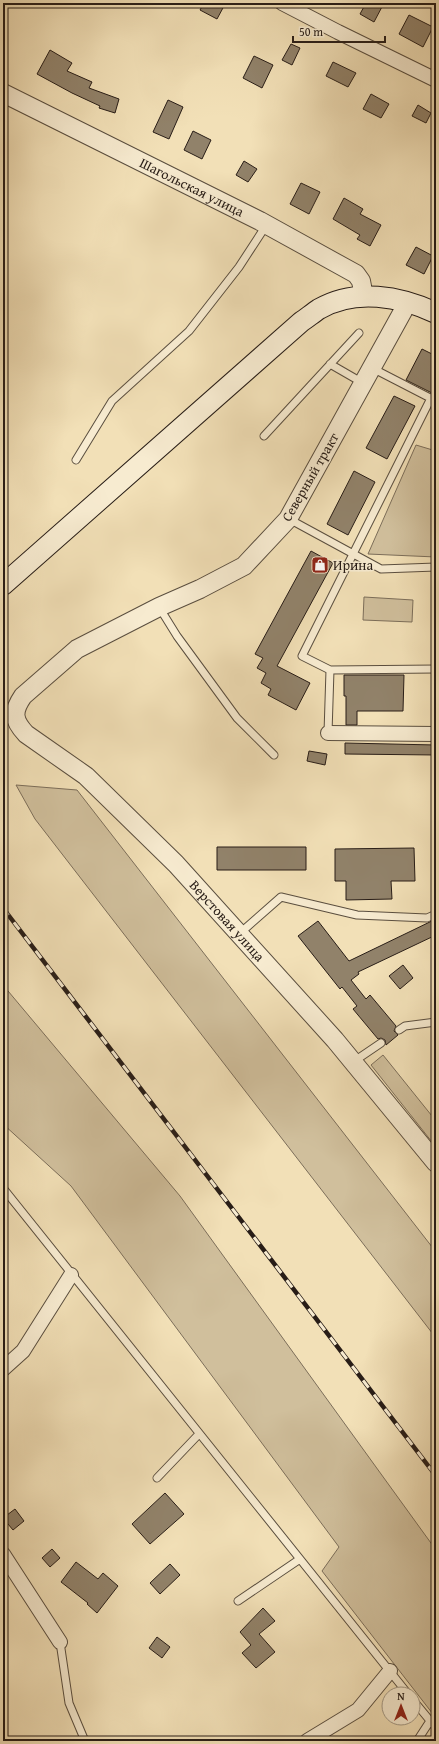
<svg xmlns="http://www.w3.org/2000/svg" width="439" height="1744" font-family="'Gentium Book Plus',serif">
<rect width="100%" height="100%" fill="#f2e0b7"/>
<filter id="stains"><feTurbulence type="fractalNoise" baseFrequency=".005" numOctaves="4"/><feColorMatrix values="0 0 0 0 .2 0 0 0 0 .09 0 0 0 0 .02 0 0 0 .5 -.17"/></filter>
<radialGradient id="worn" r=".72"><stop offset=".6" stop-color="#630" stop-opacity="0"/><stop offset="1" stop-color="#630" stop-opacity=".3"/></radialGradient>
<path fill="#d0bf9c" stroke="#7c6e5a" d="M 416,445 L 436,451 L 436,557 L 368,554 Z
M 364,597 L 413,600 L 412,622 L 363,620 Z
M 16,785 L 77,790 L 436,1252 L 436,1338 L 35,819 Z
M 3,985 L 180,1196 L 436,1550 L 436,1718 L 322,1571 L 339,1547 L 71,1186 L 3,1124 Z
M 383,1055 L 436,1121 L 436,1147 L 371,1065 Z"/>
<path fill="#91826a" stroke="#281d17" d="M 204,3 L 219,3 L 224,6 L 217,19 L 200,10 Z
M 366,3 L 384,3 L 374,22 L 360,14 Z
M 409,15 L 433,27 L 423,47 L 399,34 Z
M 291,44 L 300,48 L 292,65 L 282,60 Z
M 50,50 L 72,63 L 67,71 L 92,82 L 89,88 L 119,99 L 115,113 L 99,108 L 100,106 L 72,93 L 37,74 Z
M 254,56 L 273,65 L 262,88 L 243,78 Z
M 333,62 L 356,73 L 348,87 L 326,76 Z
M 371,94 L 389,104 L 381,118 L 363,109 Z
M 168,100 L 183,107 L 169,139 L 153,132 Z
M 418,105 L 431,113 L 426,123 L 412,116 Z
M 193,131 L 211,140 L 202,159 L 184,150 Z
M 244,161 L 257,169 L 248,182 L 236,175 Z
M 301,183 L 320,192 L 309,214 L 290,204 Z
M 344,198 L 363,209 L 360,214 L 381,225 L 370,246 L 357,239 L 360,235 L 333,219 Z
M 416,247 L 433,256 L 424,274 L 406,265 Z
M 422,349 L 436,356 L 436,395 L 406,380 Z
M 394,396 L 415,406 L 387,459 L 366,448 Z
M 354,471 L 375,482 L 348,535 L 327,524 Z
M 311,551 L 333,563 L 277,666 L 310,683 L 296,710 L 268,695 L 271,689 L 261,683 L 266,673 L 257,668 L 263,658 L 255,654 Z
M 344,675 L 404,675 L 403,711 L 357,711 L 357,725 L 346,725 L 346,696 L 344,696 Z
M 345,743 L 436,745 L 436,755 L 345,754 Z
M 309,751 L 327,754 L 325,765 L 307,761 Z
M 217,847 L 306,847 L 306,870 L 217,870 Z
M 414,848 L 415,881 L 391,881 L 392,899 L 346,900 L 346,881 L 335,881 L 335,849 Z
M 436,919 L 436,935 L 358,972 L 359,974 L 351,980 L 366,999 L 370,995 L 396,1026 L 394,1031 L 398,1035 L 386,1045 L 385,1040 L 381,1038 L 378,1039 L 353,1009 L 357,1006 L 342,987 L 340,989 L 298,936 L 318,921 L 349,961 Z
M 403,965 L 413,978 L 400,989 L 389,976 Z
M 165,1493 L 184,1514 L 150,1544 L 132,1524 Z
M 15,1509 L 24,1521 L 13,1530 L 3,1518 Z
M 52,1549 L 60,1558 L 50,1567 L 42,1558 Z
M 76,1562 L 98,1579 L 103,1573 L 118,1586 L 97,1613 L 87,1604 L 88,1603 L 61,1582 Z
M 170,1564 L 180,1575 L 160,1594 L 150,1583 Z
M 263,1608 L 275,1621 L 259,1634 L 275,1652 L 256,1668 L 242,1653 L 251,1645 L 240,1632 Z
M 157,1637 L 170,1647 L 162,1658 L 149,1648 Z"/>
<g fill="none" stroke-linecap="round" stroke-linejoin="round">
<g stroke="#5a4e3f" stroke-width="9">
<path id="service" d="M 330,364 L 363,383
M 372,368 L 436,401
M 431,398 L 302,656 L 330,670 L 436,669
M 264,436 L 359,333
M 76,460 L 112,401 L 189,331 L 239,267 L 267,224
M 289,519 L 381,569 L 436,567
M 159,607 L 177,636 L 237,718 L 274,755
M 328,733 L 330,670
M 239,934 L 281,897 L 357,915 L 427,918 L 436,914
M 399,1030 L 405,1026 L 436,1022
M 353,1062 L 381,1043
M 3,1188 L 408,1694
M 157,1478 L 199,1434
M 238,1601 L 300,1559
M 60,1642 L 69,1703 L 85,1741
M 413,1700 L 436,1728
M 417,1741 L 430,1721"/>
</g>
<g stroke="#5a4e3f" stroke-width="16">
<path id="minor" d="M 282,3 L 338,32 L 436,80
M 328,733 L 436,734
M 3,1369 L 23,1351 L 71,1275
M 3,1554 L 60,1642
M 307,1741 L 358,1710 L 390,1671"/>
</g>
<g stroke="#5a4e3f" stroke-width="20">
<g id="tertiary">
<path id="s1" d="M 3,93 L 260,221 L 356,274 L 361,281 L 364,297"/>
<path id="s2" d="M 408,302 L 288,519 L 244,566 L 200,589 L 159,607 L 77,649 L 23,696 C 12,712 13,720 26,734 L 86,776 L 176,864 L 335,1040 L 436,1163"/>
</g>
</g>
<g stroke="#281d17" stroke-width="22">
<path id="secondary" d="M 3,585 L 301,322 C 307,318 313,313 319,309 C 355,288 400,296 436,313"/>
</g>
<use href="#service" stroke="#f7ebd0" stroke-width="7"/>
<use href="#minor" stroke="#f7ebd0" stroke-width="14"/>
<use href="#tertiary" stroke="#f7ebd0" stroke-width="18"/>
<use href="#secondary" stroke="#f7ebd0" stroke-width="20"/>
<g stroke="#281d17" stroke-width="4.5">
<path id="rail" d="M 3,908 L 436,1476"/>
</g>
<use href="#rail" stroke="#f7ebd0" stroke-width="3" stroke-dasharray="9" stroke-linecap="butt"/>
</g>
<defs>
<g id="shop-square" transform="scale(0.9)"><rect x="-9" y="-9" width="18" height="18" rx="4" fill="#8f2418" stroke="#f7ebd0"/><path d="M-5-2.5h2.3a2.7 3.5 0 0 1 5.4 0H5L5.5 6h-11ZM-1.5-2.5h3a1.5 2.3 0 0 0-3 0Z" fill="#fff"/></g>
</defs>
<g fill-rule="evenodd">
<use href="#shop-square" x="320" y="565"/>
</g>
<g text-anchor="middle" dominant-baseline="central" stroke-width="3" stroke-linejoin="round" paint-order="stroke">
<g font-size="14" fill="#281d17" stroke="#f7ebd0">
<text stroke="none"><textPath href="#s1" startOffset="211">Шагольская улица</textPath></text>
<text transform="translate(310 477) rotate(-60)">Северный тракт</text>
<text stroke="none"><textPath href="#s2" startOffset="889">Верстовая улица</textPath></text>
</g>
<g font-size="14" fill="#281d17" stroke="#f7ebd0" text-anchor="start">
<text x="333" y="565">Ирина</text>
</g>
</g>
<rect width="439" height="1744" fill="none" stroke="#f2e0b7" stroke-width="16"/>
<rect x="4" y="4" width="431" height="1736" fill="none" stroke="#281d17" stroke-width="2"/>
<rect x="8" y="8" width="423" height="1728" fill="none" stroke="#281d17"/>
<g transform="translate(401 1706)"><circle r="19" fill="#f7ebd0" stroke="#a49986"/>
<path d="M0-3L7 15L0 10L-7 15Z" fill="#8f2418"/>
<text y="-6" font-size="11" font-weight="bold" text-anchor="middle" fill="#281d17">N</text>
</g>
<path d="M293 36v6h92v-6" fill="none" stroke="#281d17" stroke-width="2"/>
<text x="299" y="36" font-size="12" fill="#281d17" stroke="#f7ebd0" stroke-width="3" paint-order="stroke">50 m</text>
<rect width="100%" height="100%" filter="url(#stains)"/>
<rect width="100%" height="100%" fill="url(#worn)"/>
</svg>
